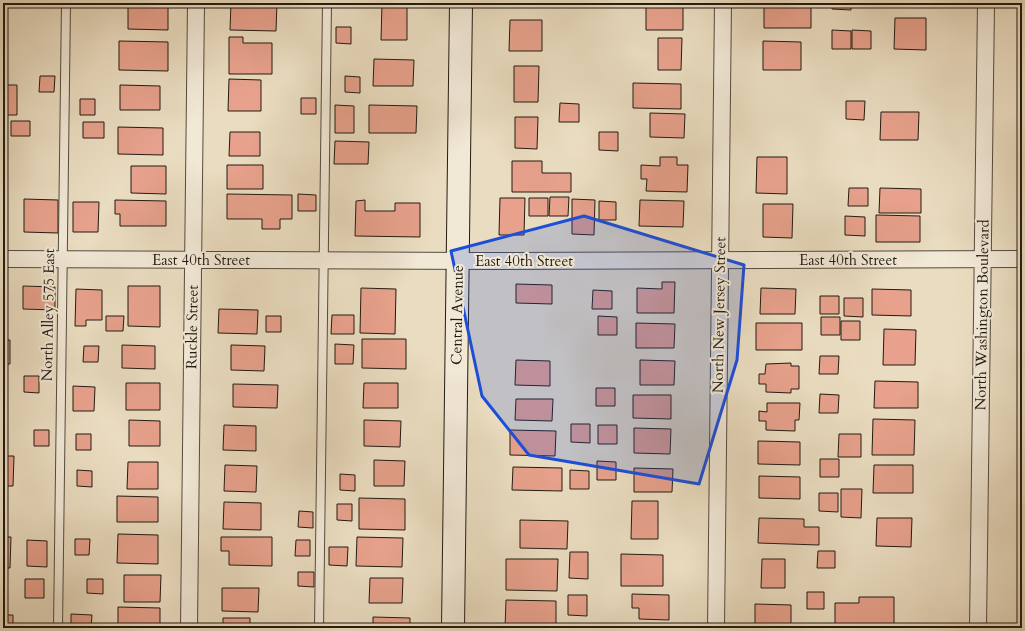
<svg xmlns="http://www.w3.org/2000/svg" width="1025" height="631" font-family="Cardo,serif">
<rect width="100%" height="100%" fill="#eadcc0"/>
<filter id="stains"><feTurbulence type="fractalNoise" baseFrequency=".005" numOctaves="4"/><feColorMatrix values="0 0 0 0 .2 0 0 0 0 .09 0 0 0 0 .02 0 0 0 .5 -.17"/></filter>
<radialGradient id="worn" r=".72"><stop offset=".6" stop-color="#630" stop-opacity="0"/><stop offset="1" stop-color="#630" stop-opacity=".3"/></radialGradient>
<path fill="#e7a18c" stroke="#221b11" d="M 231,3 L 277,3 L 276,31 L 230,30 Z
M 382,3 L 407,3 L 407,40 L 381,40 Z
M 516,3 L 543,3 L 543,6 L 516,6 Z
M 607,3 L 626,3 L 626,5 L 607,4 Z
M 764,3 L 811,3 L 811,28 L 764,28 Z
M 832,3 L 851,3 L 851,10 L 832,9 Z
M 128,4 L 168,5 L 168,30 L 128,29 Z
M 646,5 L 683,5 L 683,30 L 646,30 Z
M 3,10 L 4,10 L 4,37 L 3,37 Z
M 895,18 L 926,18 L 926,50 L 894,49 Z
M 510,20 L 542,20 L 542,51 L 509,51 Z
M 336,27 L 351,27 L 351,44 L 336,43 Z
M 832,30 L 851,31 L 851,49 L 832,49 Z
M 852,30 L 871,31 L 871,49 L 852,49 Z
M 229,37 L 243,37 L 243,43 L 272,43 L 272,74 L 229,74 Z
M 658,38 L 682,38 L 681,70 L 658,70 Z
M 119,41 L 168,42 L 168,71 L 119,70 Z
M 763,41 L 801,42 L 801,70 L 763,70 Z
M 3,45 L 6,45 L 5,75 L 3,75 Z
M 374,59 L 414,60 L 413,86 L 373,86 Z
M 514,66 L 539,66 L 538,102 L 514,102 Z
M 40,76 L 55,76 L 54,92 L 39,92 Z
M 345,76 L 360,77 L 360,93 L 345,92 Z
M 229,79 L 261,80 L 261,111 L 228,111 Z
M 633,83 L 681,84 L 681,109 L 633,108 Z
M 3,85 L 17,85 L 17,115 L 3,115 Z
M 120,85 L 160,86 L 160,110 L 120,110 Z
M 301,98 L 316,98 L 316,114 L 301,114 Z
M 80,99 L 95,99 L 95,115 L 80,115 Z
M 846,101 L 865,101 L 864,120 L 846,119 Z
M 560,103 L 579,104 L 579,122 L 559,122 Z
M 335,105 L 354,106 L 354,133 L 335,133 Z
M 369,105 L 417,106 L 416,133 L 369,133 Z
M 881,112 L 919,112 L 918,140 L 880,140 Z
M 650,113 L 685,114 L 684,138 L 650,137 Z
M 515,117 L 538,117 L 537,149 L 515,148 Z
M 11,121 L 30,121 L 30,136 L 11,136 Z
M 83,122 L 104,122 L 104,138 L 83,138 Z
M 118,127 L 163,128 L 163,155 L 118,154 Z
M 230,132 L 260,132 L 260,156 L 229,156 Z
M 599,132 L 618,132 L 618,151 L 599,150 Z
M 335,141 L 369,142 L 368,164 L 334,164 Z
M 660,157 L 677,157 L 677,165 L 688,165 L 687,192 L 646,191 L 647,179 L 641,179 L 641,165 L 660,166 Z
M 757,157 L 787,157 L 787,194 L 756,193 Z
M 512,161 L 542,161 L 542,173 L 571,173 L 571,192 L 512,192 Z
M 227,165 L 263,165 L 263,189 L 227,189 Z
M 131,166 L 166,166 L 166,194 L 131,193 Z
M 849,188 L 868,188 L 868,206 L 848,206 Z
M 880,188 L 921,189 L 921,213 L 879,213 Z
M 227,194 L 292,195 L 292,219 L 280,219 L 280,229 L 262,229 L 262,219 L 227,219 Z
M 298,194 L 316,195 L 316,211 L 298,211 Z
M 550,197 L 569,197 L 568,216 L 549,216 Z
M 500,198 L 525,198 L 524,235 L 499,235 Z
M 529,198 L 548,198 L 548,216 L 529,216 Z
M 24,199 L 58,200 L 58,233 L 24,232 Z
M 572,199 L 595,200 L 594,235 L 572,234 Z
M 115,200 L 166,201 L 166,226 L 120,226 L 120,214 L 115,214 Z
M 365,200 L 365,211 L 395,211 L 395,203 L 420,203 L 420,237 L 355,236 L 356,201 Z
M 640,200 L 684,201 L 683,227 L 639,226 Z
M 599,201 L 616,202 L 616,220 L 599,220 Z
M 73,202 L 99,202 L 98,232 L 73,232 Z
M 763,204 L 793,204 L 792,238 L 763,237 Z
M 876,215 L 920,216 L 920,242 L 876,242 Z
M 845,216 L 865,217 L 865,236 L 845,235 Z
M 662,282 L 675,282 L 674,313 L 637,313 L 637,288 L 662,289 Z
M 516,284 L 552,285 L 552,304 L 516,303 Z
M 3,285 L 5,285 L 4,311 L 3,311 Z
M 23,286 L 55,287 L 55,310 L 23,309 Z
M 128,286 L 160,286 L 160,327 L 128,326 Z
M 361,288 L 396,289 L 395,334 L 360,333 Z
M 761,288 L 796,289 L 795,314 L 760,314 Z
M 76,289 L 102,290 L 102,320 L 86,320 L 86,326 L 75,326 Z
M 872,289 L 911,290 L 911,316 L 872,315 Z
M 593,290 L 612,291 L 612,309 L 592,309 Z
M 820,296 L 839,296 L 839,314 L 820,314 Z
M 844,298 L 863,298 L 863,317 L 844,316 Z
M 219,309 L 258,310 L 257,334 L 218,333 Z
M 332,315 L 354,315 L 354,334 L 331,334 Z
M 106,316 L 124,316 L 123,331 L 106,331 Z
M 266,316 L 281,316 L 281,332 L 266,332 Z
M 598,316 L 617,317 L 617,335 L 598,335 Z
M 821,317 L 840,317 L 840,335 L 821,335 Z
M 841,321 L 860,321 L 860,340 L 841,340 Z
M 636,323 L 675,324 L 674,348 L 636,348 Z
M 756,323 L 802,323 L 802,350 L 756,350 Z
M 884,329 L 916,330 L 915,365 L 883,365 Z
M 362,339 L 406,339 L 406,369 L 362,368 Z
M 3,340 L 10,340 L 10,364 L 3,364 Z
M 335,344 L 354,345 L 353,364 L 335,364 Z
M 122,345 L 155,346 L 155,369 L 122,368 Z
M 231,345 L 265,346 L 264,371 L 231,370 Z
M 84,346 L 99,346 L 98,362 L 83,362 Z
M 820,356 L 839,356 L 838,374 L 819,374 Z
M 516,360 L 550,361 L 550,386 L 515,385 Z
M 640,360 L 675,361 L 674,385 L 640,385 Z
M 791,363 L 791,366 L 799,366 L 799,389 L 791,389 L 791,393 L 766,392 L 766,384 L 759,384 L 759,374 L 765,374 L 766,364 Z
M 24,376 L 39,376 L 39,393 L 24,392 Z
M 875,381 L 918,382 L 918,408 L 874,408 Z
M 3,383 L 7,383 L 6,408 L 3,408 Z
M 126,383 L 160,383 L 160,410 L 126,410 Z
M 364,383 L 398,383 L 398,408 L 363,408 Z
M 233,384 L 278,385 L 277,408 L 233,407 Z
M 73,386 L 95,387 L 94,411 L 73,411 Z
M 596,388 L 615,388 L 615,406 L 596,406 Z
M 820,394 L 839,395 L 838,413 L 819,413 Z
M 633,395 L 671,395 L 671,419 L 633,418 Z
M 516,399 L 553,399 L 552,421 L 515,420 Z
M 767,403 L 800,403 L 799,420 L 795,420 L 795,431 L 766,430 L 766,421 L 759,421 L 759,411 L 767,412 Z
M 873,419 L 915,420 L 914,455 L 872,455 Z
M 129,420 L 160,421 L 160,446 L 129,446 Z
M 364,420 L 401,421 L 400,447 L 364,446 Z
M 3,422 L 5,422 L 5,446 L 3,446 Z
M 571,424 L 590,424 L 590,443 L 571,442 Z
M 224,425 L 256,426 L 256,451 L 223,450 Z
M 598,425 L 617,425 L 617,444 L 598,444 Z
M 634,428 L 671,429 L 670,454 L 634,453 Z
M 34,430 L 49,430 L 49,446 L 34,446 Z
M 510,430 L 556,431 L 555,456 L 510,455 Z
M 76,434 L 91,434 L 91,450 L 76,450 Z
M 839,434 L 861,434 L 861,457 L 838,457 Z
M 758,441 L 800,442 L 800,465 L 758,464 Z
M 3,456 L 14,456 L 13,486 L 3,486 Z
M 820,459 L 839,459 L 839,477 L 820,477 Z
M 374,460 L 405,461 L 404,486 L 374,486 Z
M 597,461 L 616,462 L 616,480 L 597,480 Z
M 128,462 L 158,462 L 158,489 L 127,489 Z
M 225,465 L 257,466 L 256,492 L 224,491 Z
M 874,465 L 913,465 L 913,493 L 873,493 Z
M 513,467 L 562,468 L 562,491 L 512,490 Z
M 634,468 L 673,469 L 672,492 L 634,492 Z
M 77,470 L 92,471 L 92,487 L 77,486 Z
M 570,470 L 589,471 L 589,489 L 570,489 Z
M 340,474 L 355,475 L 355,491 L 340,490 Z
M 759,476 L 800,477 L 800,499 L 759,498 Z
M 841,489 L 862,489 L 861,518 L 841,517 Z
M 819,493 L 838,493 L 838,512 L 819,511 Z
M 117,496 L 158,497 L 158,522 L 117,522 Z
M 359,498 L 405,499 L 405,530 L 359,529 Z
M 3,500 L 4,500 L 4,528 L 3,528 Z
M 632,501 L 658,501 L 658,539 L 631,539 Z
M 224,502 L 261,503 L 261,530 L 223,529 Z
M 337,504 L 352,504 L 352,521 L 337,520 Z
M 299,511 L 313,512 L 313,528 L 298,527 Z
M 759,518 L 804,519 L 804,527 L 819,527 L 819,545 L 758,543 Z
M 877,518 L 912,518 L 911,547 L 876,546 Z
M 520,520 L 568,521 L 567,549 L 520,548 Z
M 118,534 L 158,535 L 158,564 L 117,563 Z
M 3,537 L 11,537 L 10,568 L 3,568 Z
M 221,537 L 272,537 L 272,566 L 229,565 L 229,551 L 221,551 Z
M 357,537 L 403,538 L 402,567 L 356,566 Z
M 75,539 L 90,539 L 89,555 L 75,555 Z
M 27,540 L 47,541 L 47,567 L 27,566 Z
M 296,540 L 310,540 L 310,556 L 295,556 Z
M 329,547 L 348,547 L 347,566 L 329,565 Z
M 818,551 L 835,551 L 835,568 L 817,568 Z
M 570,552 L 588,552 L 588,579 L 569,578 Z
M 621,554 L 663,555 L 663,586 L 621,586 Z
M 506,559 L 558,559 L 557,591 L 506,590 Z
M 762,559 L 785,559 L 785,588 L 761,588 Z
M 298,572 L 314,572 L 314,587 L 298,586 Z
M 124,575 L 161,575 L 160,602 L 124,602 Z
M 370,578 L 403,578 L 402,603 L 369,603 Z
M 25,579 L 44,579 L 44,598 L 25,598 Z
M 87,579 L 103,579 L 103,594 L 87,593 Z
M 222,588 L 259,588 L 258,612 L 222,611 Z
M 807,592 L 824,592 L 824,609 L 807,609 Z
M 632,594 L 669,595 L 669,620 L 639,619 L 639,608 L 632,608 Z
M 568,595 L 587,595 L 587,616 L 568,615 Z
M 859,597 L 894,597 L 894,628 L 835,628 L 835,603 L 859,603 Z
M 506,600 L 556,601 L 556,628 L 505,628 Z
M 755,604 L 791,605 L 791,628 L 755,628 Z
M 118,607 L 160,608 L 160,628 L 118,628 Z
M 71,614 L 92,615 L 91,628 L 71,628 Z
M 3,615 L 13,615 L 13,628 L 3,628 Z
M 373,617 L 410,618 L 410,628 L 373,628 Z
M 223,618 L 250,618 L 250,628 L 223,628 Z"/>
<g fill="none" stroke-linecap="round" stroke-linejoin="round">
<g stroke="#544b3d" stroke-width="10">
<path id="lane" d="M 58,628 L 66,3
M 319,628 L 327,3"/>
</g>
<g stroke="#544b3d" stroke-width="18">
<path id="street" d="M 3,259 L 479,261 L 1022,259
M 189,628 L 196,3
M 716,628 L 723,3
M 978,628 L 986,3"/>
</g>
<g stroke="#221b11" stroke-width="24">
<path id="secondary" d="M 453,628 L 461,3"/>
</g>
<use href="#lane" stroke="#f1e8d6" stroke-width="8"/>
<use href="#street" stroke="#f1e8d6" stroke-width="16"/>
<use href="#secondary" stroke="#f1e8d6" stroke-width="22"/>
</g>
<path fill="#1d4ed8" fill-opacity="0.2" stroke="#1d4ed8" stroke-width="3" stroke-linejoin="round" d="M 584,216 L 744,265 L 737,360 L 699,484 L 529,455 L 482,396 L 451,251 Z"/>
<g text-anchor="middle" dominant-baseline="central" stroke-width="4" stroke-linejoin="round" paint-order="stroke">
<g font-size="15" fill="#221b11" stroke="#f1e8d6">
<text x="201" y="260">East 40th Street</text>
<text x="848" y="260">East 40th Street</text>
<text x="524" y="261">East 40th Street</text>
<text transform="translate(48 315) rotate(-89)">North Alley 575 East</text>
<text transform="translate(457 315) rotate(-89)">Central Avenue</text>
<text transform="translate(719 315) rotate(-89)">North New Jersey Street</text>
<text transform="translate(982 315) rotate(-89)">North Washington Boulevard</text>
<text transform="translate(192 327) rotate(-89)">Ruckle Street</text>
</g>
</g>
<rect width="1025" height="631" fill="none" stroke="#eadcc0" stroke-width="16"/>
<rect x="4" y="4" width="1017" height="623" fill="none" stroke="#221b11" stroke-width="2"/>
<rect x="8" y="8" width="1009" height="615" fill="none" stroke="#221b11"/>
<rect width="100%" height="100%" filter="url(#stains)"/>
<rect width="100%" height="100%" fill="url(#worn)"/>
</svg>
